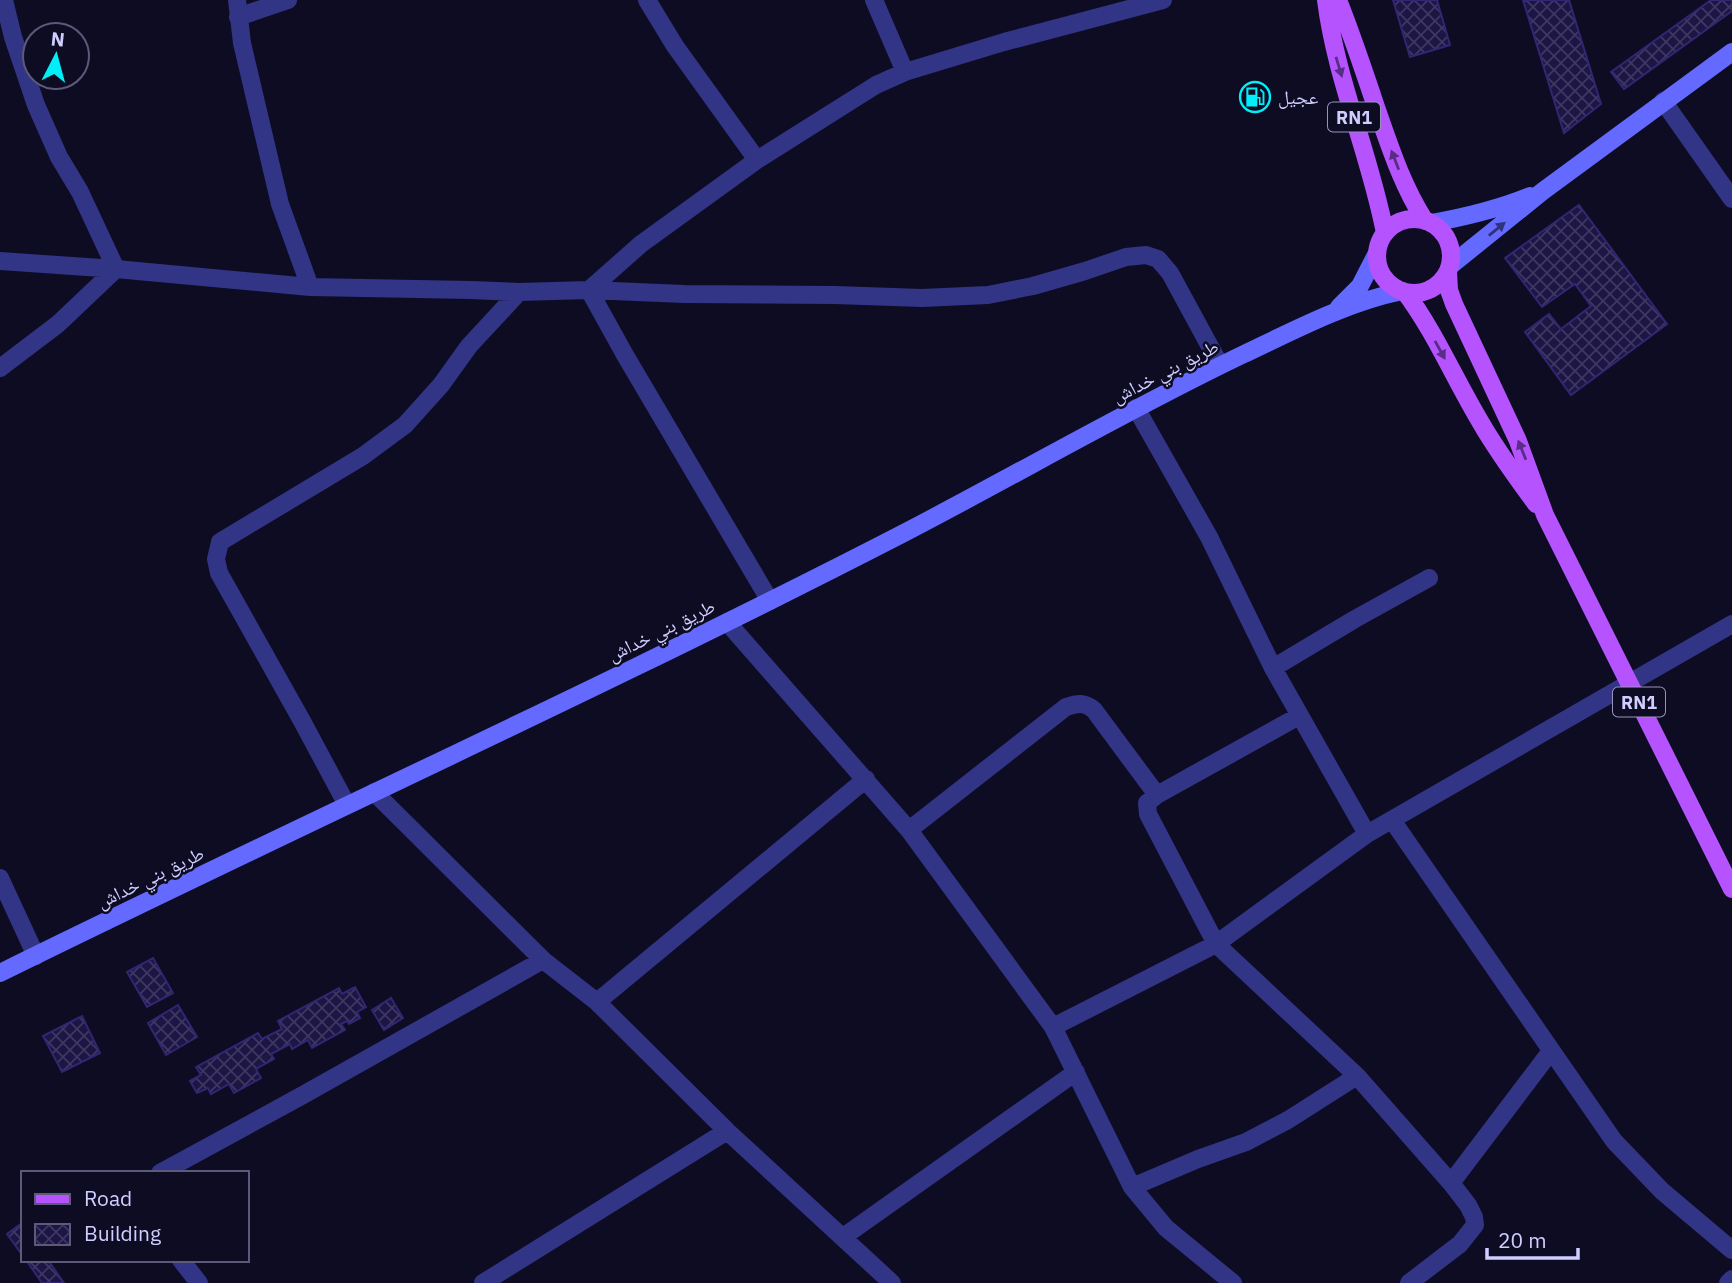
<svg xmlns="http://www.w3.org/2000/svg" width="1732" height="1283" font-family="'IBM Plex Sans','Noto Naskh Arabic',sans-serif">
<defs>
<pattern id="building-cross-hatch" width="8" height="8" patternUnits="userSpaceOnUse" patternTransform="scale(1.75)"><rect width="8" height="8" fill="#1d1645"/><path d="M0 0l8 8M0 8l8-8" fill="none" stroke="#3d3761"/></pattern>
</defs>
<rect width="100%" height="100%" fill="#0e0c23"/>
<path fill="url(#building-cross-hatch)" stroke="#312673" stroke-width="2" d="M 1393,0 L 1437,0 L 1450,45 L 1410,57 Z
M 1523,0 L 1569,0 L 1601,104 L 1564,133 Z
M 1711,0 L 1732,0 L 1732,11 L 1624,89 L 1611,72 Z
M 1579,205 L 1667,324 L 1571,395 L 1525,332 L 1549,314 L 1561,329 L 1591,306 L 1575,284 L 1542,307 L 1505,258 Z
M 153,958 L 173,993 L 147,1007 L 127,972 Z
M 355,987 L 366,1007 L 357,1012 L 360,1018 L 349,1024 L 347,1021 L 341,1024 L 345,1030 L 312,1048 L 308,1040 L 292,1049 L 290,1044 L 271,1054 L 274,1059 L 256,1069 L 261,1078 L 234,1093 L 229,1084 L 211,1094 L 208,1088 L 197,1093 L 190,1081 L 201,1075 L 196,1067 L 258,1033 L 262,1039 L 282,1029 L 278,1021 L 339,988 L 342,994 Z
M 391,998 L 403,1018 L 384,1030 L 372,1010 Z
M 178,1005 L 197,1037 L 166,1055 L 148,1023 Z
M 82,1016 L 100,1053 L 62,1072 L 43,1036 Z
M 22,1223 L 23,1225 L 23,1256 L 7,1234 Z
M 26,1260 L 48,1260 L 64,1283 L 42,1283 Z"/>
<g fill="none" stroke-linecap="round" stroke-linejoin="round">
<path stroke="#323486" stroke-width="18" d="M 237,0 L 242,43 L 280,204 L 310,287
M 647,0 L 675,46 L 757,160
M 874,0 L 905,72
M 238,17 L 288,0
M 1663,101 L 1732,199
M 0,261 L 116,269 L 310,287 L 471,290 L 519,292 L 589,290 L 684,294 L 835,295 L 922,298 L 988,295 L 1033,286 L 1085,271 L 1126,257 L 1146,255 L 1158,259 L 1170,273 L 1220,365
M 0,368 L 58,324 L 116,269 L 80,192 L 59,157 L 36,105 L 13,37 L 4,0
M 1136,408 L 1209,537 L 1273,668 L 1367,834
M 770,601 L 625,355 L 589,290 L 641,244 L 757,160 L 876,85 L 905,72 L 1004,42 L 1163,0
M 727,622 L 909,830 L 1053,1027 L 1132,1187 L 1166,1228 L 1233,1283
M 1273,668 L 1355,619 L 1429,578
M 1299,716 L 1157,795 L 1147,803 L 1148,814 L 1216,944 L 1357,1076 L 1451,1183 L 1468,1205 L 1474,1217 L 1475,1225 L 1460,1244 L 1409,1283
M 374,792 L 543,960 L 597,1002 L 727,1131 L 892,1283
M 347,805 L 302,721 L 219,573 L 216,559 L 220,542 L 363,456 L 405,425 L 441,385 L 469,346 L 519,292
M 1392,820 L 1614,1141 L 1662,1191 L 1732,1250
M 909,830 L 1066,707 C 1078,703 1084,702 1094,710 L 1157,795
M 0,878 L 36,956
M 597,1002 L 866,779
M 1053,1027 L 1216,944 L 1367,834 L 1732,624
M 160,1173 L 303,1095 L 543,960
M 1451,1183 L 1551,1051
M 1132,1187 L 1198,1159 L 1246,1142 L 1288,1120 L 1357,1076
M 843,1237 L 1076,1072
M 181,1260 L 199,1283
M 483,1283 L 727,1131
M 1728,1283 L 1732,1279"/>
<path stroke="#646aff" stroke-width="18" d="M 1431,223 C 1465,217 1498,209 1530,196
M 1450,266 L 1543,191 L 1732,52
M 1339,307 L 1360,286 L 1377,253
M 0,973 C 300,825 605,687 902,534 C 1016,475 1127,410 1242,355 C 1295,330 1345,303 1402,291"/>
<path stroke="#b554ff" stroke-width="18" d="M 1326,0 C 1336,80 1370,154 1385,233
M 1338,0 C 1352,35 1364,71 1376,107 C 1390,147 1402,185 1425,221
M1377 256a37 37 0 1 1 74 0a37 37 0 1 1-74 0Z
M 1448,272 L 1449,290 L 1454,304 L 1518,441 L 1545,515 L 1732,889
M 1405,292 C 1435,332 1455,380 1481,423 C 1497,451 1517,478 1536,504"/>
</g>
<defs><path id="oneway-solid" d="M-6-.8H1V-3.2L6.5 0L1 3.2V.8H-6Z" transform="scale(1.75)"/></defs>
<g fill="#592c86">
<use href="#oneway-solid" transform="translate(1339 67) rotate(73)"/>
<use href="#oneway-solid" transform="translate(1395 160) rotate(-111)"/>
<use href="#oneway-solid" transform="translate(1440 350) rotate(61)"/>
<use href="#oneway-solid" transform="translate(1522 450) rotate(-112)"/>
</g>
<use fill="#30327b" href="#oneway-solid" transform="translate(1497 229) rotate(-39)"/>
<defs>
<g id="fuel-ring" transform="scale(1.575)"><circle r="9.5" fill="#0e0c23" stroke="#00eef8" stroke-width="1.5"/><path d="M-5.5-6h7V0h2V4h1.3V-2.5L3-4.5l.8-.8L6-3V5H2.5V1h-1V6h-7ZM-4.2-4.7v3.2H.2V-4.7Z" fill="#00eef8"/></g>
</defs>
<g fill-rule="evenodd">
<use href="#fuel-ring" x="1255" y="97"/>
</g>
<g text-anchor="middle" dominant-baseline="central" stroke-width="5" stroke-linejoin="round" paint-order="stroke">
<g fill="#0e0c23" stroke="#9693bd" stroke-width="2">
<rect x="1328" y="102.5" width="52" height="29" rx="5"/>
<rect x="1613" y="687.5" width="52" height="29" rx="5"/>
</g>
<g font-size="18" font-weight="bold" fill="#d0cdff">
<text x="1354" y="117">RN1</text>
<text x="1639" y="702">RN1</text>
</g>
<g font-size="19" fill="#d0cdff" stroke="#0e0c23" text-anchor="start">
<text x="1278" y="97">عجيل</text>
</g>
<g font-size="19" fill="#d0cdff" stroke="#0e0c23">
<text transform="translate(1165 371) rotate(-27)">طريق بني خداش</text>
<text transform="translate(661 630) rotate(-26)">طريق بني خداش</text>
<text transform="translate(150 877) rotate(-26)">طريق بني خداش</text>
</g>
</g>
<rect x="21" y="1171" width="228" height="91" fill="#0e0c23" stroke="#5c597b" stroke-width="2"/>
<rect x="35" y="1194" width="35" height="10" fill="#b554ff" stroke="#5c597b" stroke-width="2"/>
<text x="84" y="1206" font-size="21" fill="#d0cdff">Road</text>
<rect x="35" y="1224" width="35" height="21" fill="url(#building-cross-hatch)" stroke="#5c597b" stroke-width="2"/>
<text x="84" y="1241" font-size="21" fill="#d0cdff">Building</text>
<g transform="translate(56 56) rotate(6)"><circle r="33" fill="#0e0c23" stroke="#5c597b" stroke-width="2"/>
<path d="M0-5L12 26L0 18L-12 26Z" fill="#00eef8"/>
<text y="-10" font-size="19" font-weight="bold" text-anchor="middle" fill="#d0cdff">N</text>
</g>
<path d="M1487 1248v10h91v-10" fill="none" stroke="#d0cdff" stroke-width="3.5"/>
<text x="1498" y="1248" font-size="21" fill="#d0cdff" stroke="#0e0c23" stroke-width="5" paint-order="stroke">20 m</text>
</svg>
